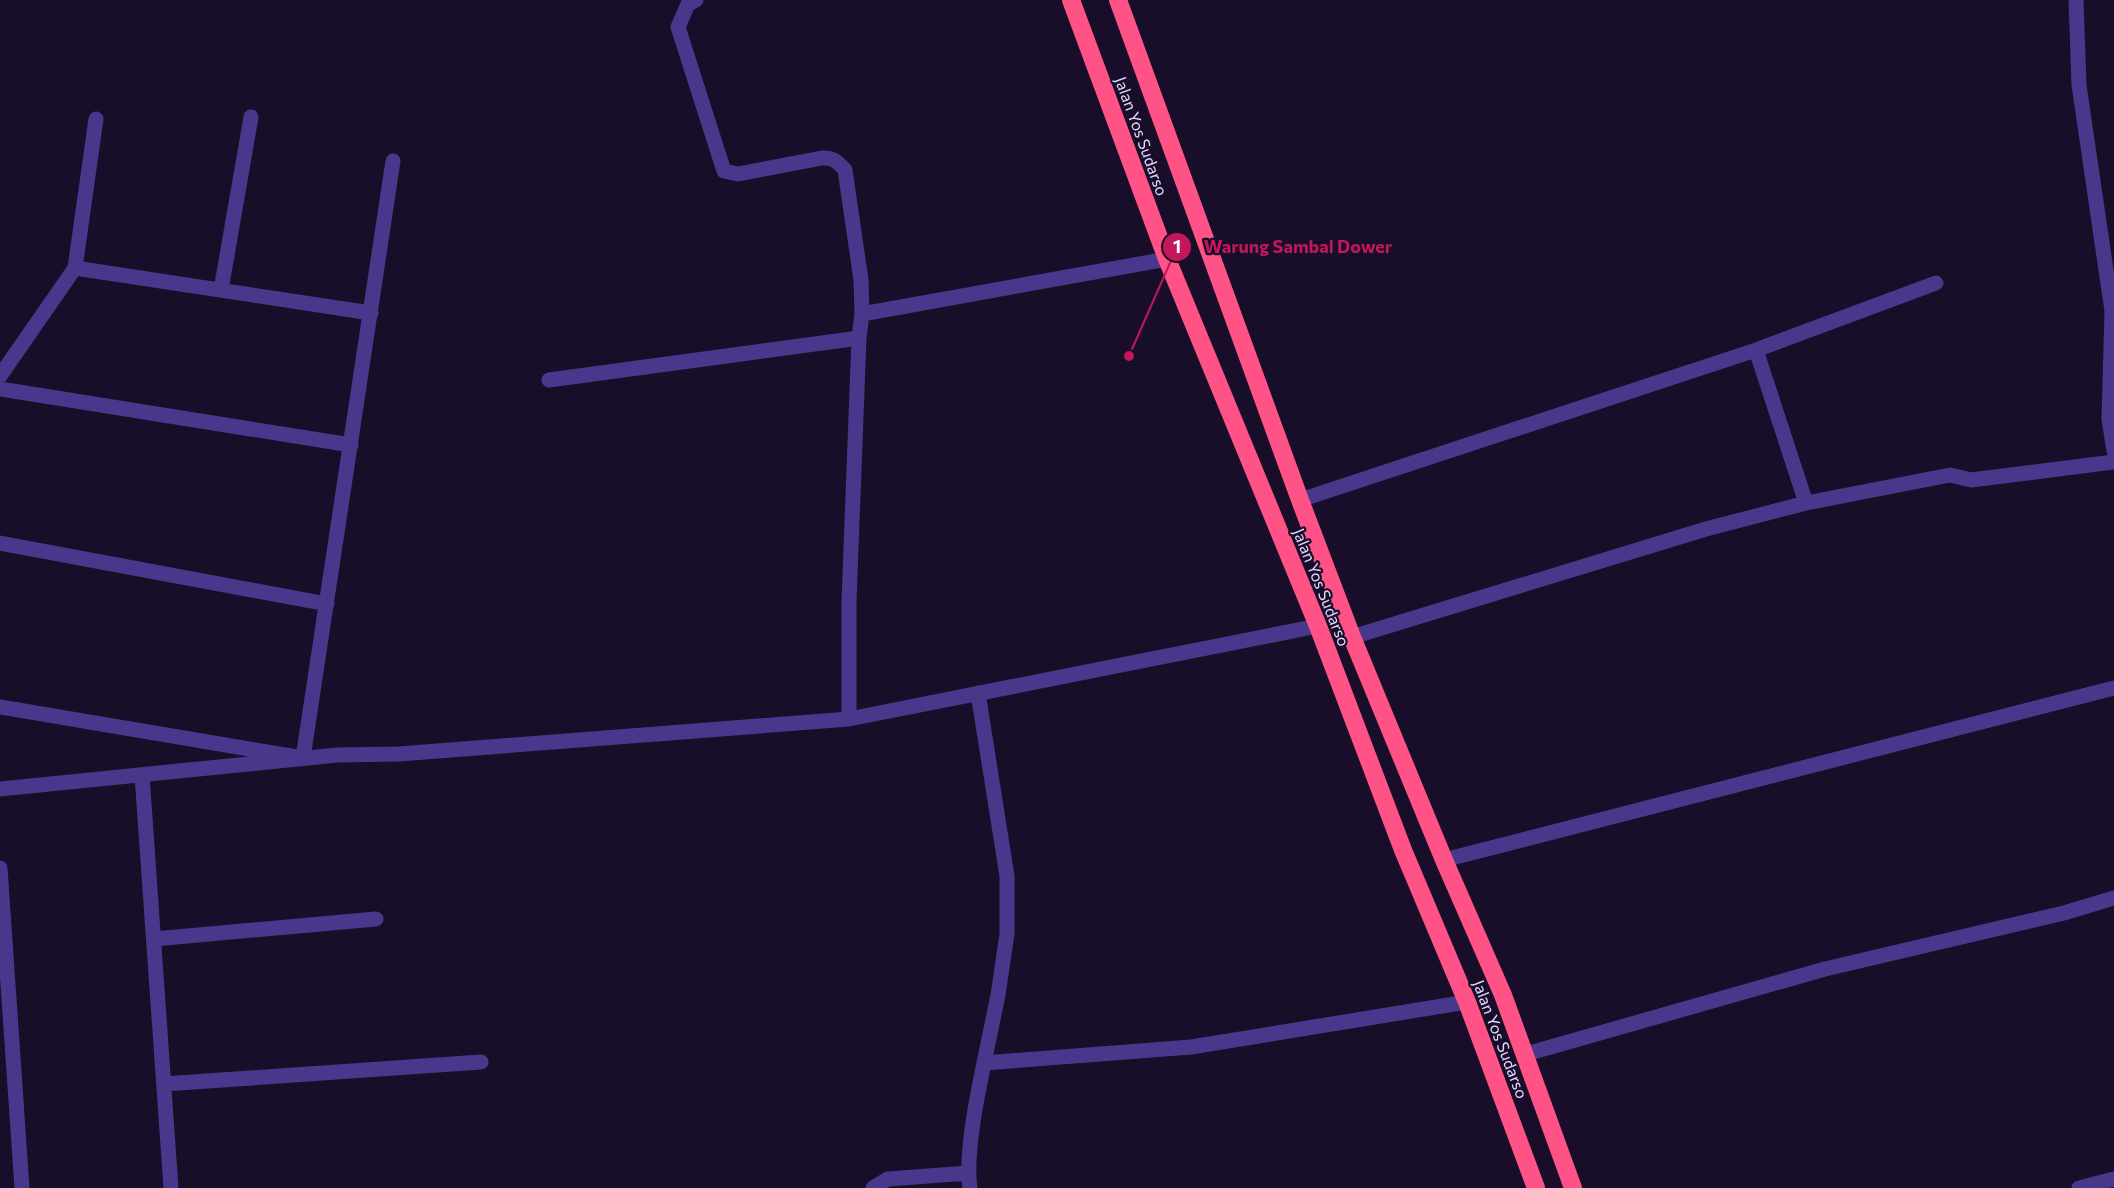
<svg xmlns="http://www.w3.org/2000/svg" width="2114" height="1188" font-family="Commissioner,sans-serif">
<rect width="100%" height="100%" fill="#180e29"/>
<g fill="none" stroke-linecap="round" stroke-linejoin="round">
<path stroke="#48378b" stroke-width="15" d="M 696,0 L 688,4 L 678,27 L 724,171 L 738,174 L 822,158 C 833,157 838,162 845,170 L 861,280 L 862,314
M 2076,0 L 2079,85 L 2112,311 L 2109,419 L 2114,451
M 96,119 L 75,268 L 371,313
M 221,290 L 251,117
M 1756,350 L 1936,283
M 0,376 L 75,268
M 549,380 L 859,338
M 0,389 L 351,445
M 1300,500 L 1756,350 L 1806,503
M 0,543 L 327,604
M 1352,637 L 1706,529 L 1806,503 L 1950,475 L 1971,480 L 2114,462
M 978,693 L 1007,876 L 1007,934 L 998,995 L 984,1063
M 0,707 L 303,758 L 393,161
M 849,719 L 849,601 L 859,338 L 862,314 L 1167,259
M 142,775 L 171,1188
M 0,789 L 337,755 L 399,754 L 849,719 L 1318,626
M 1444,860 L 2114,688
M 0,868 L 22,1188
M 154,939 L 376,919
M 1526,1054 L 1825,969 L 2064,913 L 2114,898
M 164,1084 L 481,1062
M 873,1188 L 888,1179 L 968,1173
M 970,1188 C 965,1155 977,1097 984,1063 L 1191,1047 L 1467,1002
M 2079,1188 L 2114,1179"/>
<path stroke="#ff5287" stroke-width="18" d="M 1071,0 L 1167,259 L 1318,626 L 1403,850 L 1467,1002 L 1536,1188
M 1118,0 L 1300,500 L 1352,637 L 1444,860 L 1503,995 L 1573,1188"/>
</g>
<g text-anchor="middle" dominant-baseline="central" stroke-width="4.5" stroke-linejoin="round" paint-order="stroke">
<g font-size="16" fill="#e2d7ff" stroke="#180e29">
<text transform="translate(1142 136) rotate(70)">Jalan Yos Sudarso</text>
<text transform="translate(1322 587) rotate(68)">Jalan Yos Sudarso</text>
<text transform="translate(1501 1039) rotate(69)">Jalan Yos Sudarso</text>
</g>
</g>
<path fill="none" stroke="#c2185b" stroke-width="2" d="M1129 356L1177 247"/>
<g fill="#c2185b" stroke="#180e29" stroke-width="2">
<circle cx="1129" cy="356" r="6"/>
<circle cx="1177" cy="247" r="15"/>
</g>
<g font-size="18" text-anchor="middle" font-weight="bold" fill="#fff">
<text x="1177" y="253">1</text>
</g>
<g font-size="18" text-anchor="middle" font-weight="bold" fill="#c2185b" stroke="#180e29" stroke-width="4.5" stroke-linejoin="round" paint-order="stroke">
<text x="1298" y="253">Warung Sambal Dower</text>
</g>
</svg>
